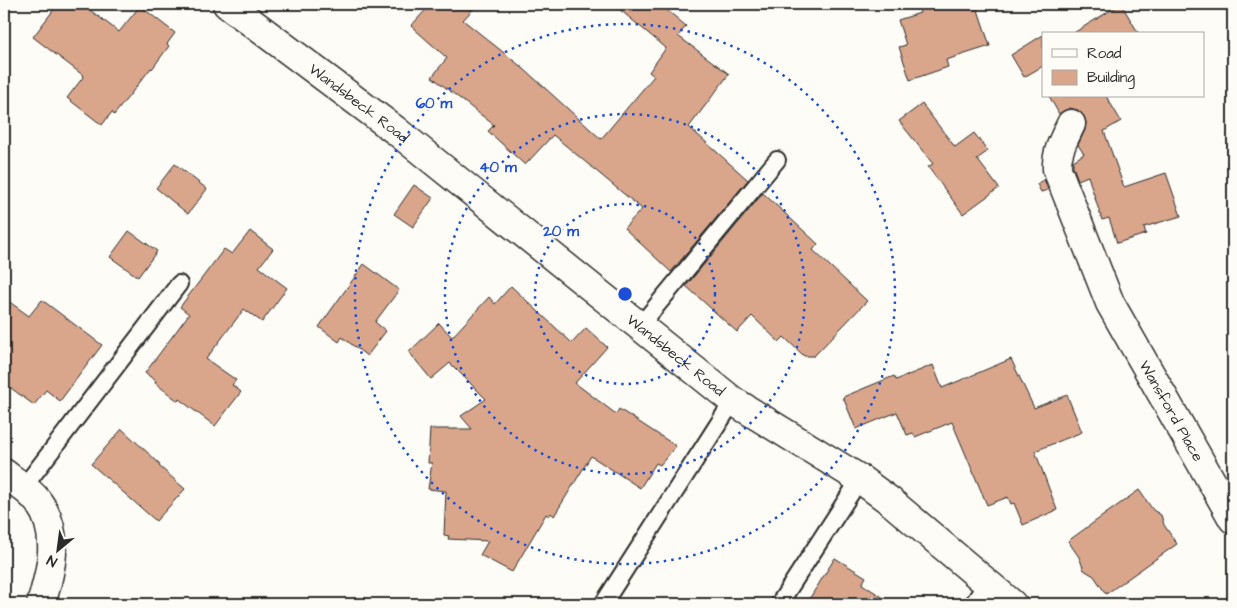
<svg xmlns="http://www.w3.org/2000/svg" width="1237" height="608" font-family="'Architects Daughter',sans-serif">
<rect width="100%" height="100%" fill="#fdfcf7"/>
<filter id="ink" filterUnits="userSpaceOnUse"><feTurbulence type="fractalNoise" baseFrequency=".02" numOctaves="2"/><feDisplacementMap in="SourceGraphic" scale="10" xChannelSelector="R" yChannelSelector="G"/><feConvolveMatrix kernelMatrix="1 2 1 2 8 2 1 2 1" color-interpolation-filters="sRGB"/></filter>
<g filter="url(#ink)">
<path fill="#d9a68c" stroke="#2b2b2b" d="M 58,4 L 82,4 L 119,32 L 140,6 L 175,33 L 167,44 L 169,46 L 152,69 L 151,68 L 114,115 L 112,112 L 102,125 L 67,98 L 84,76 L 33,37 Z
M 431,4 L 478,4 L 463,20 L 524,69 L 601,139 L 654,76 L 649,72 L 666,48 L 613,4 L 660,4 L 686,26 L 678,36 L 729,74 L 689,127 L 748,180 L 671,272 L 624,228 L 642,209 L 553,135 L 525,165 L 488,131 L 494,125 L 432,77 L 447,58 L 411,26 Z
M 917,4 L 976,4 L 990,46 L 946,60 L 948,67 L 910,80 L 899,47 L 906,45 L 898,20 L 920,13 Z
M 1121,4 L 1139,34 L 1072,34 Z
M 1043,35 L 1043,66 L 1024,77 L 1011,55 Z
M 1049,96 L 1106,96 L 1121,121 L 1104,131 L 1124,187 L 1166,173 L 1181,216 L 1144,227 L 1146,234 L 1117,243 L 1109,218 L 1102,220 L 1088,176 L 1078,180 L 1073,166 L 1073,161 L 1084,154 L 1078,145 L 1085,130 L 1086,122 L 1084,116 L 1078,110 L 1070,108 L 1063,111 L 1059,114 Z
M 922,104 L 955,147 L 974,133 L 988,151 L 977,159 L 999,188 L 963,214 L 928,167 L 933,164 L 899,121 Z
M 175,164 L 207,189 L 188,214 L 156,188 Z
M 1044,179 L 1048,190 L 1041,192 L 1037,184 Z
M 414,185 L 433,198 L 413,227 L 394,214 Z
M 763,193 L 818,244 L 813,250 L 867,301 L 814,356 L 804,356 L 784,337 L 779,342 L 752,316 L 737,332 L 686,286 Z
M 129,231 L 157,251 L 138,277 L 110,257 Z
M 250,231 L 273,249 L 259,267 L 287,288 L 262,322 L 244,309 L 206,359 L 236,380 L 232,385 L 241,392 L 215,426 L 179,399 L 178,401 L 155,383 L 156,381 L 145,373 L 189,314 L 180,307 L 224,249 L 232,254 Z
M 364,264 L 399,290 L 375,322 L 386,331 L 367,356 L 342,337 L 339,342 L 319,327 Z
M 511,286 L 572,343 L 586,328 L 607,347 L 575,383 L 616,414 L 619,409 L 676,446 L 660,465 L 656,463 L 640,488 L 591,456 L 554,516 L 551,513 L 549,516 L 546,514 L 512,572 L 480,555 L 488,541 L 448,539 L 449,536 L 444,535 L 446,491 L 428,489 L 432,463 L 428,463 L 430,429 L 472,429 L 461,416 L 486,399 L 450,363 L 431,379 L 409,352 L 439,323 L 452,337 L 489,297 L 495,304 Z
M 4,298 L 29,316 L 42,300 L 102,345 L 60,401 L 46,390 L 34,405 L 4,383 Z
M 1011,359 L 1034,408 L 1067,395 L 1082,432 L 1035,451 L 1057,510 L 1023,525 L 1014,503 L 1011,504 L 1008,497 L 987,505 L 952,422 L 915,437 L 913,433 L 907,435 L 897,412 L 856,429 L 843,397 L 894,376 L 896,380 L 933,365 L 942,388 Z
M 122,429 L 160,464 L 159,466 L 185,489 L 156,521 L 91,464 Z
M 1139,490 L 1153,510 L 1161,515 L 1164,525 L 1177,544 L 1106,594 L 1094,576 L 1084,570 L 1079,557 L 1068,541 Z
M 835,558 L 866,577 L 862,584 L 893,604 L 806,604 Z"/>
<g fill="none" stroke-linecap="round" stroke-linejoin="round">
<g stroke="#2b2b2b" stroke-width="20">
<path id="service" d="M 639,327 L 777,160
M 23,488 L 179,284
M 603,604 L 733,401
M 779,604 L 860,479
M 973,604 L 987,583"/>
</g>
<g stroke="#2b2b2b" stroke-width="31">
<g id="minor">
<path id="s1" d="M 227,4 L 395,130 L 733,401 L 860,479 L 890,501 L 1012,604"/>
<path id="s2" d="M 1071,124 C 1064,139 1056,152 1057,169 L 1110,303 L 1233,519"/>
<path d="M 4,473 C 15,482 31,491 39,503 C 61,534 51,571 41,604"/>
</g>
</g>
<use href="#service" stroke="#fdfcf7" stroke-width="16"/>
<use href="#minor" stroke="#fdfcf7" stroke-width="28"/>
</g>
</g>
<g fill="none" stroke="#1d4ed8" stroke-width="2.5" stroke-dasharray="2.5 5">
<circle cx="625" cy="294" r="90"/>
<circle cx="625" cy="294" r="180"/>
<circle cx="625" cy="294" r="270"/>
</g>
<g text-anchor="middle" dominant-baseline="central" stroke-width="4.5" stroke-linejoin="round" paint-order="stroke">
<g font-size="15" fill="#2b2b2b" stroke="#fdfcf7">
<text stroke="none"><textPath href="#s1" startOffset="165">Wandsbeck Road</textPath></text>
<text stroke="none"><textPath href="#s1" startOffset="570">Wandsbeck Road</textPath></text>
<text stroke="none"><textPath href="#s2" startOffset="316">Wansford Place</textPath></text>
</g>
</g>
<circle cx="625" cy="294" r="8" fill="#1d4ed8" stroke="#fdfcf7" stroke-width="2.5"/>
<g font-size="15" text-anchor="middle" font-weight="bold" fill="#1d4ed8" stroke="#fdfcf7" stroke-width="4.5" stroke-linejoin="round" paint-order="stroke">
<text x="434" y="108">60 m</text>
<text x="498" y="172">40 m</text>
<text x="561" y="236">20 m</text>
</g>
<rect width="1237" height="608" fill="none" stroke="#fdfcf7" stroke-width="20"/>
<rect x="10" y="10" width="1217" height="588" fill="none" stroke="#2b2b2b" stroke-width="2" filter="url(#ink)"/>
<rect x="1042" y="32" width="162" height="65" fill="#fdfcf7" stroke="#a9a8a5"/>
<rect x="1052" y="49" width="25" height="8" fill="#fdfcf7" stroke="#a9a8a5"/>
<text x="1087" y="58" font-size="15" fill="#2b2b2b">Road</text>
<rect x="1052" y="70" width="25" height="15" fill="#d9a68c" stroke="#a9a8a5"/>
<text x="1087" y="82" font-size="15" fill="#2b2b2b">Building</text>
<g transform="translate(58 550) rotate(209)" stroke="#fdfcf7" stroke-width="4" paint-order="stroke">
<path d="M0-4L9 19L0 12L-9 19Z" fill="#2b2b2b"/>
<text y="-8" font-size="14" font-weight="bold" text-anchor="middle" fill="#2b2b2b">N</text>
</g>
</svg>
